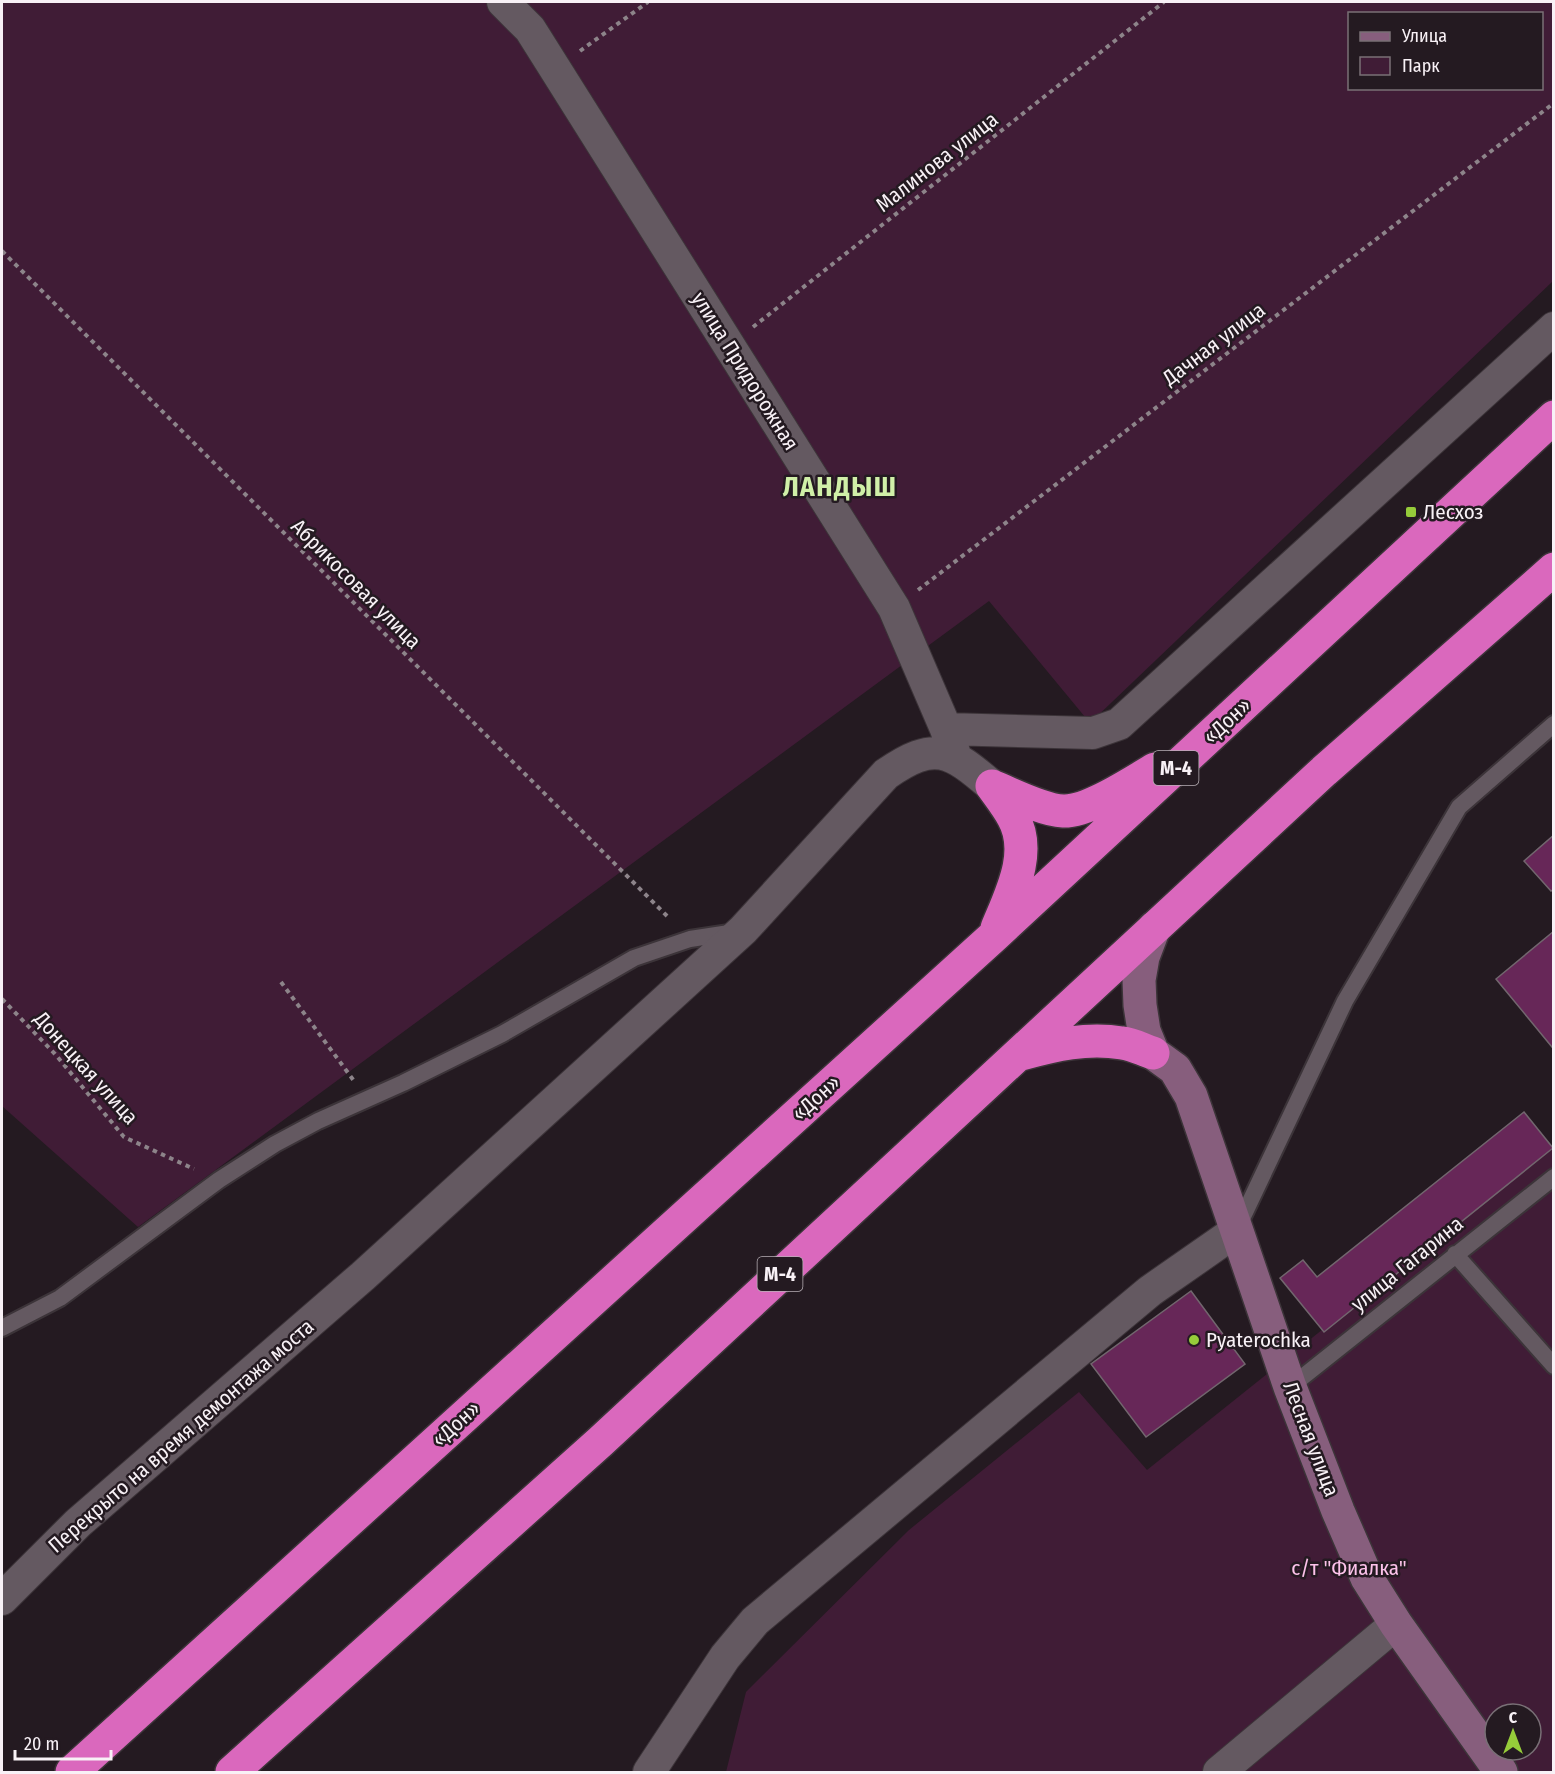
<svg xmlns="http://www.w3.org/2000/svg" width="1555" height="1774" font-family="'Fira Sans Condensed',sans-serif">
<rect width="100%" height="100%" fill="#241a21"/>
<path fill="#401c36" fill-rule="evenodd" d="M 2,2 L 1553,2 L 1553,281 L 1090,723 L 989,601 L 138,1227 L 2,1106 ZM 1350,14 L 1542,14 L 1542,88 L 1350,88 Z
M 1553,1145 L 1553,1772 L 726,1772 L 746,1692 L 909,1530 L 1079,1392 L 1147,1470 ZM 1495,1714 L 1531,1714 L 1531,1750 L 1495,1750 Z"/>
<path fill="#672758" stroke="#72666e" stroke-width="1.5" d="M 1554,835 L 1554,889 L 1551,891 L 1524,861 Z
M 1554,931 L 1554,1046 L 1552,1047 L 1496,979 Z
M 1524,1112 L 1553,1148 L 1324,1332 L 1280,1278 L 1303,1260 L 1317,1277 Z
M 1191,1291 L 1245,1364 L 1146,1437 L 1091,1364 Z"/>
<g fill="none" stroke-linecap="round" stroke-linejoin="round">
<g stroke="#3c3439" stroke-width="20">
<path id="lane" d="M 1238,1227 L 1345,1001 L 1459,807 L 1554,724
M 1455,1254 L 1554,1366
M 2,1328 L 60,1298 L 219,1180 L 275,1144 L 318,1121 L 403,1083 L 502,1034 L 634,958 L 690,939 L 736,932
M 1290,1387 L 1554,1177"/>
</g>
<g stroke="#3c3439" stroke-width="34">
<path id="street" d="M 503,2 L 530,29 L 894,608 L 946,729 L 956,758
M 946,729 L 1093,733 L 1119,724 L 1554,328
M 2,1599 L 78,1523 L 363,1276 L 743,930 L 886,774 C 935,740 950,750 992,786
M 649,1772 L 725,1657 L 755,1621 L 1150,1291 L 1236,1231
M 1219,1772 L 1396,1624"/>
</g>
<g stroke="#3c3439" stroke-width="36">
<path id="secondary" d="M 1154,928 L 1143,957 L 1139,980 L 1140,1005 L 1144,1031 L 1153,1053 L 1175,1069 L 1191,1096 L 1290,1387 L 1338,1511 L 1367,1578 L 1396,1624 L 1501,1772"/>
</g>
<g stroke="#3c3439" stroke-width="36">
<path id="highway" d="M 992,786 C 1012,794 1042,810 1063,811 C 1088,812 1133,782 1155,769
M 992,786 C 999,796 1007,806 1013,817 C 1033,852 1011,894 997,928
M 1021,1054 C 1054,1045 1087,1037 1122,1043 C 1133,1044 1143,1050 1153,1053
M 72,1772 L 994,936 L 1554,417
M 232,1772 L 600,1442 L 1324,771 L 1554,569"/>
</g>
<path stroke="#8d848a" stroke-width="4" stroke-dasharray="4.5 4.5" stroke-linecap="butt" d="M 580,51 L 648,2
M 2,251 L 670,919
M 753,327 L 1164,2
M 918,590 L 1554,103
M 281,982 L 354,1081
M 2,999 L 55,1054 L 124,1137 L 194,1169"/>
<use href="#lane" stroke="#645961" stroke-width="16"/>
<use href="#street" stroke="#645961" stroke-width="32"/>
<use href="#secondary" stroke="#875e7d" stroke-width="33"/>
<use href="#highway" stroke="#da68bd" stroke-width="33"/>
</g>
<g fill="#96cc3a" stroke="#241a21" stroke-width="2">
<rect x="1405" y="506" width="12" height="12" rx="3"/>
<circle cx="1194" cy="1340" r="6"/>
</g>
<g text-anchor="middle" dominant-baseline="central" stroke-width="5" stroke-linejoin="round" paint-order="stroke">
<g fill="#241a21" stroke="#b8b0b6" stroke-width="1.5">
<rect x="1153.5" y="751" width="45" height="34" rx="4.5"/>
<rect x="757.5" y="1257" width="45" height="34" rx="4.5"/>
</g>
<g font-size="20" font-weight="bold" fill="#f8f1f6">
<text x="1176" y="768">М-4</text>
<text x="780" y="1274">М-4</text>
</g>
<g font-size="21" fill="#f8f1f6" stroke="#241a21">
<text transform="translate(937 162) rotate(-38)">Малинова улица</text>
<text transform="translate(1214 344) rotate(-37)">Дачная улица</text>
<text transform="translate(745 371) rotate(58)">улица Придорожная</text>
<text transform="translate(356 584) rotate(45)">Абрикосовая улица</text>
<text transform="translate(1227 721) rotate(-43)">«Дон»</text>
<text transform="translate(86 1068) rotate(48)">Донецкая улица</text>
<text transform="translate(816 1098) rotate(-42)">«Дон»</text>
<text transform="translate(1407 1264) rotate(-39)">улица Гагарина</text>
<text transform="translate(456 1424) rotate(-42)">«Дон»</text>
<text transform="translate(181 1436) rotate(-41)">Перекрыто на время демонтажа моста</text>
<text transform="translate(1311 1439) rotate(69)">Лесная улица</text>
</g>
<g font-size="21" fill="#f8f1f6" stroke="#241a21" text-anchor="start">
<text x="1423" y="512">Лесхоз</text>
<text x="1206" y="1340">Pyaterochka</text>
</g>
<g font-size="21" fill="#fcc2ea" stroke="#241a21">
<text x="1349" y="1568">с/т "Фиалка"</text>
</g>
<g font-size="27" font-weight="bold" letter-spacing="1.5" fill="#d0f0a8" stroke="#241a21">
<text x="840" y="487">ЛАНДЫШ</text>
</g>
</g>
<rect width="1555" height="1774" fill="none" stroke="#f8f1f6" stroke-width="6"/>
<rect x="1348" y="12" width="195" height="78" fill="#241a21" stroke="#797076" stroke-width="1.5"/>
<rect x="1360" y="32" width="30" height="9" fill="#875e7d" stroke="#797076" stroke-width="1.5"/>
<text x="1402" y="42" font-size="18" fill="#f8f1f6">Улица</text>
<rect x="1360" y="57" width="30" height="18" fill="#401c36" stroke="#797076" stroke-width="1.5"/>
<text x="1402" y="72" font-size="18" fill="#f8f1f6">Парк</text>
<g transform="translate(1513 1732)"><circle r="28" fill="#241a21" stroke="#797076" stroke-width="1.5"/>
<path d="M0-4.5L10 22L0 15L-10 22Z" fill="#96cc3a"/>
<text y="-9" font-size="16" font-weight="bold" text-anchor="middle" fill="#f8f1f6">С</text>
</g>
<path d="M15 1750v9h96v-9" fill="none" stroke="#f8f1f6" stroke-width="3"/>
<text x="24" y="1750" font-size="18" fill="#f8f1f6" stroke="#241a21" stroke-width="4.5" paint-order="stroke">20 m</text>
</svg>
